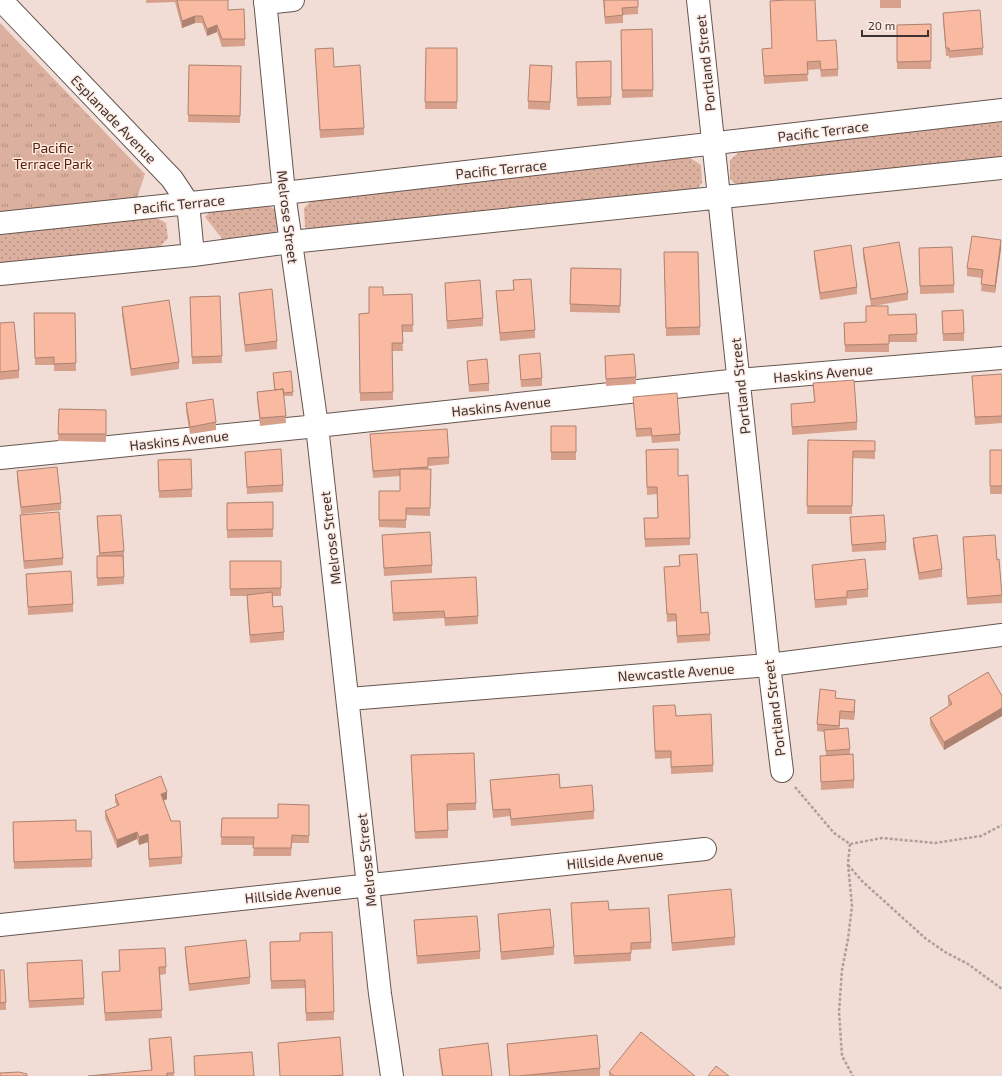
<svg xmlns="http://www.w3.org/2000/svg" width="1002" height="1076" font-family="'Exo 2',sans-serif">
<defs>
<pattern id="grass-dots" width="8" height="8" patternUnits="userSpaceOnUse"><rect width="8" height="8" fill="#dbb09f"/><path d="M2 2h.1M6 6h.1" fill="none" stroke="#b39082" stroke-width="1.8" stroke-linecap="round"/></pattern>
<pattern id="park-tufts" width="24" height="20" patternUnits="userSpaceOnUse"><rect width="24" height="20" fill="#dbb09f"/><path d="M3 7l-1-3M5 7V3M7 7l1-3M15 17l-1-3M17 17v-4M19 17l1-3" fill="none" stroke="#b39082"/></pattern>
</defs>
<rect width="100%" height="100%" fill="#f1ddd6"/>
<path fill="url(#grass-dots)" d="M 1002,122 L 1002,160 L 741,188 L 730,179 L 730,160 L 742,150 Z
M 689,157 L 701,165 L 702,183 L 693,194 L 320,234 L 305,227 L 304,208 L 316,196 Z
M 264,203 L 277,211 L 278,228 L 272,239 L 224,241 L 205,217 L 215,206 Z
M 155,217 L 166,223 L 168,238 L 159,248 L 0,267 L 0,235 Z"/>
<path fill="url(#park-tufts)" d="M 0,23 L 145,174 L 137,198 L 0,216 Z"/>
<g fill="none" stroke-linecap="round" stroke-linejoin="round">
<g stroke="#66564f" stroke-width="24">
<path id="minor" d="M 1,0 L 172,179 L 188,203 L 193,255
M 265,0 L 284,193 L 317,426 L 380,994 L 392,1076
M 698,0 L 769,665 L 782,771
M 265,3 L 293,0
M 0,223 L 284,193 L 1002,110
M 0,274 L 193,255 L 291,242 L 1002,168
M 0,458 L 317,426 L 739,380 L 1002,358
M 349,699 L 769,665 L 1002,635
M 0,925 L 705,849"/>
</g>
<path stroke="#ae9e99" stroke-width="2.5" stroke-dasharray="3 2" stroke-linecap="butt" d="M 795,787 L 834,833 L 850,844 L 882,838 L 935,843 L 981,836 L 1002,825
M 850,844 L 848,864 L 852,906 L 848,939 L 842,970 L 839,1012 L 842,1056 L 853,1076
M 848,865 L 862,881 L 925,938 L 945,952 L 968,964 L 1002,989"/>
<use href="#minor" stroke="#fff" stroke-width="22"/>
</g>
<path fill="#d6a08a" d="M 146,0 L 228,0 L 228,10 L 244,9 L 245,46 L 222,47 L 217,32 L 207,36 L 202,23 L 195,23 L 182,28 L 175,2 L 146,3 Z
M 603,0 L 638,0 L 638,14 L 623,15 L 623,23 L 605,24 Z
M 880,0 L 901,0 L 901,8 L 880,8 Z
M 770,1 L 817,41 L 838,69 L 838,76 L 821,77 L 820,69 L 807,70 L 808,81 L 764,84 L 762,49 L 772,48 Z
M 943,13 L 983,48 L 983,55 L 949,58 L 949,56 L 946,56 L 943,21 Z
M 931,24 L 931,69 L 897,69 L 897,25 Z
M 652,29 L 653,97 L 622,98 L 621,30 Z
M 426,48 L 457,48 L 457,109 L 425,109 Z
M 315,49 L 334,67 L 364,128 L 364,135 L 320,138 Z
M 611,61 L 611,105 L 577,106 L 576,62 Z
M 189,65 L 241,66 L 240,123 L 188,122 Z
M 552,73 L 550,110 L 528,109 L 528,101 Z
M 863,248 L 908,293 L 908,300 L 873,306 L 888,315 L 916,314 L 917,342 L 889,342 L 889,352 L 845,352 L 844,323 L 866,322 L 871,306 L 863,256 Z
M 919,248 L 954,285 L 954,293 L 920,294 Z
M 1001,248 L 995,293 L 981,291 L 982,278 L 967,276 L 967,268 Z
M 814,251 L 857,287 L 857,294 L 820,300 L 814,258 Z
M 664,252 L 698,252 L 700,335 L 666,336 Z
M 571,268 L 621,269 L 620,313 L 570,312 Z
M 513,280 L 535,330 L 535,338 L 500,341 L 496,291 L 513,290 Z
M 445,283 L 483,318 L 483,326 L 447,329 Z
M 239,293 L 277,341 L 277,349 L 245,352 L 239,300 Z
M 412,294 L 413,332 L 402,332 L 403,351 L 392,351 L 393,400 L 360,401 L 359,314 L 369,313 L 383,295 Z
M 220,296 L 222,363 L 192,364 L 190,297 Z
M 122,307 L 179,362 L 179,369 L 131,376 L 122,315 Z
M 942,311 L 964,333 L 964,341 L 943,341 Z
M 34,313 L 75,313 L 76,371 L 54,371 L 54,365 L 35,365 Z
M 0,323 L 19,370 L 19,378 L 0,380 Z
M 519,355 L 542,378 L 542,386 L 521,387 Z
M 605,356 L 636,377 L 636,384 L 606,386 Z
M 467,361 L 489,383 L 489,391 L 469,392 Z
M 273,373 L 293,392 L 293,396 L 284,396 L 286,423 L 260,426 L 257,399 L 257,392 L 274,390 Z
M 1002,374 L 1002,423 L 975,425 L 972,376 Z
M 813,383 L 857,422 L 857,430 L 792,435 L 791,404 L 814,402 Z
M 633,397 L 680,434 L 680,441 L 652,443 L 651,436 L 636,437 Z
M 186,403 L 216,422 L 216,430 L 190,434 L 186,411 Z
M 59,409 L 106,410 L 106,442 L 58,441 Z
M 551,426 L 576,426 L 576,460 L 551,460 Z
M 370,434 L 449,457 L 449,464 L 428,466 L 428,469 L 431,469 L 430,516 L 406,515 L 406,528 L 379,527 L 379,491 L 400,491 L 400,476 L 373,478 Z
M 808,440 L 875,441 L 875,459 L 853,458 L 852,514 L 807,514 Z
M 646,450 L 678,476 L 690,538 L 690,545 L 645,547 L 644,518 L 658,518 L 657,494 L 647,495 Z
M 990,450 L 1002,450 L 1002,494 L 990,494 Z
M 245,452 L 283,485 L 283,492 L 247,494 Z
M 191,459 L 192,497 L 159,498 L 158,460 Z
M 17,471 L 61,503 L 61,510 L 21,514 L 17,479 Z
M 273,502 L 273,537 L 227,538 L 227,503 Z
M 20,515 L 63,558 L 63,565 L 24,569 L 20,523 Z
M 97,516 L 124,551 L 124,584 L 97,586 L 97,556 L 99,556 Z
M 850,517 L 886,542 L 886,550 L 852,552 Z
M 382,535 L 432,565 L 432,573 L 384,576 Z
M 963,537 L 997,560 L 1002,595 L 1002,603 L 967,605 Z
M 913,538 L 942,569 L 942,577 L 919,580 L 913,546 Z
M 679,555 L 710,634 L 710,641 L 677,643 L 676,621 L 667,622 L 664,567 L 679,567 Z
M 230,561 L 281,561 L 281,596 L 272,596 L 273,607 L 284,632 L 284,640 L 250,643 L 247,602 L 247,596 L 230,596 Z
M 812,565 L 868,589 L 868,597 L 847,599 L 847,605 L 815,608 L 812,572 Z
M 26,574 L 73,604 L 73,612 L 28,615 Z
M 391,581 L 478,616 L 478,624 L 445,626 L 444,618 L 393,621 Z
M 948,696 L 1002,696 L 1002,716 L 944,750 L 930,725 L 930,718 L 949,706 L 948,704 Z
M 836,698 L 855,707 L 854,720 L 840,719 L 839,729 L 850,749 L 850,754 L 854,780 L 854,788 L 821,790 L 820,756 L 826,756 L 824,732 L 817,731 L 817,724 Z
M 653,706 L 713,765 L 713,772 L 671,774 L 671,758 L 655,759 Z
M 411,755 L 476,803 L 476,810 L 448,811 L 448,838 L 415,839 Z
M 490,780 L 560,788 L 594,811 L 594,819 L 511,826 L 510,816 L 493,818 L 490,787 Z
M 115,795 L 167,799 L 163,801 L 182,857 L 182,864 L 149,867 L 148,842 L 139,845 L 137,839 L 117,848 L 105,818 L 105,811 L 117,806 L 115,802 Z
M 309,805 L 309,843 L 292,843 L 291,856 L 253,856 L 254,845 L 221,845 L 222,818 L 278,818 Z
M 13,822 L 76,831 L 91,831 L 92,867 L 14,869 Z
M 668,895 L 735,937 L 735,945 L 672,951 L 668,902 Z
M 571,903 L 609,910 L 651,942 L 651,949 L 631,950 L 631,961 L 574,964 Z
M 498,914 L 554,947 L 554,955 L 501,960 L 498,921 Z
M 414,920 L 480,951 L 480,959 L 417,964 Z
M 332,932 L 334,1020 L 306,1021 L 305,988 L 271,989 L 270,942 L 300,941 Z
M 185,947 L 250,977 L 250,984 L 189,991 L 185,955 Z
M 119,950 L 166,967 L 166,974 L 160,975 L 162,1018 L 105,1021 L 102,972 L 120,971 Z
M 27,963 L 84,998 L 84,1005 L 29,1008 Z
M 0,970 L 6,1002 L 6,1010 L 0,1010 Z
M 340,1037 L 343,1076 L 280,1076 L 278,1043 Z
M 149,1039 L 174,1073 L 174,1076 L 88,1076 L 151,1070 L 149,1047 Z
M 507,1044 L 600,1068 L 600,1076 L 509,1076 L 507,1051 Z
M 439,1049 L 492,1076 L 442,1076 L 439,1057 Z
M 609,1072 L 695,1076 L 609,1076 Z"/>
<path fill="#ae8271" d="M 195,16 L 195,23 L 182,28 L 182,21 Z
M 217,25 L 217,32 L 207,36 L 207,29 Z
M 1001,240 L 1001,248 L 995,293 L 995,286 Z
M 855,700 L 855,707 L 854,720 L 854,712 Z
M 1002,708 L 1002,716 L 944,750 L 944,742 Z
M 840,711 L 840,719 L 839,733 L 839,726 Z
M 167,792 L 167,799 L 161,802 L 161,794 Z
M 137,832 L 137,839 L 117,848 L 117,840 Z
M 148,834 L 148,842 L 139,845 L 139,837 Z"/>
<path fill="#f9baa1" stroke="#ae8271" d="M 177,0 L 228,0 L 228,10 L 244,9 L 245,39 L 222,39 L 217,25 L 207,29 L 202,16 L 195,16 L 182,21 Z
M 604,0 L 638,0 L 638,7 L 622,8 L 623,15 L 605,17 Z
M 786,0 L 815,0 L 817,41 L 836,40 L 838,69 L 821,70 L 820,61 L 807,62 L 808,74 L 764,76 L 762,49 L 772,48 L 770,1 Z
M 980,10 L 983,48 L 949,51 L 949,48 L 946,48 L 943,13 Z
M 931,24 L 931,61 L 897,62 L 897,25 Z
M 652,29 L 653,90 L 622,90 L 621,30 Z
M 333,48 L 334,67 L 360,65 L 364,128 L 320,130 L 315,49 Z
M 426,48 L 457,48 L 457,102 L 425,102 Z
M 611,61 L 611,97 L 577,98 L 576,62 Z
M 189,65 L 241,66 L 240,116 L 188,115 Z
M 530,65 L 552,66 L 550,102 L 528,101 Z
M 972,236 L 1001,240 L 995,286 L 981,284 L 983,270 L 967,268 Z
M 899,242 L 908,293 L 871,299 L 863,248 Z
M 851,245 L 857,287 L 820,293 L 814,251 Z
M 952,247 L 954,285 L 920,286 L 919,248 Z
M 664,252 L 698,252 L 700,327 L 666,328 Z
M 571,268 L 621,269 L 620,306 L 570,304 Z
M 531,279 L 535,330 L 500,333 L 496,291 L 514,290 L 513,280 Z
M 480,280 L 483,318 L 447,321 L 445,283 Z
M 369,287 L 383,287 L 383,295 L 412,294 L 413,325 L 402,325 L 403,343 L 392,343 L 393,392 L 360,393 L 359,314 L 369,313 Z
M 272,289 L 277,341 L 245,345 L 239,293 Z
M 220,296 L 222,356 L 192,357 L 190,297 Z
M 169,300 L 179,362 L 131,369 L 122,307 Z
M 866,306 L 888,306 L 888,315 L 916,314 L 917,334 L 889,335 L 889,344 L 845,345 L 844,323 L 866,322 Z
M 963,310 L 964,333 L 943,334 L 942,311 Z
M 34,313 L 75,313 L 76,363 L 54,364 L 54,357 L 35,358 Z
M 14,322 L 19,370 L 0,372 L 0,323 Z
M 540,353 L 542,378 L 521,380 L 519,355 Z
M 634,354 L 636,377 L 606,379 L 605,356 Z
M 487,359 L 489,383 L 469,385 L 467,361 Z
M 291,371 L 293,392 L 284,393 L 283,389 L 275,390 L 273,373 Z
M 1002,374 L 1002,416 L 975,417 L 972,376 Z
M 854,380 L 857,422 L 792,427 L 791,404 L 815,402 L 813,383 Z
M 283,389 L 286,416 L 260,418 L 257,392 Z
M 677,393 L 680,434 L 652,436 L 651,428 L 636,429 L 633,397 Z
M 213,399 L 216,422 L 190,427 L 186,403 Z
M 59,409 L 106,410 L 106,434 L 58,434 Z
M 551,426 L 576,426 L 576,452 L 551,452 Z
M 447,429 L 449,457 L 428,458 L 428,467 L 373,471 L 370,434 Z
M 808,440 L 875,441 L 875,451 L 853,451 L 852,506 L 807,506 Z
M 281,449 L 283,485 L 247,487 L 245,452 Z
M 678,449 L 678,476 L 688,475 L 690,538 L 645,539 L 644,518 L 658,518 L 657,487 L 647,487 L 646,450 Z
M 990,450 L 1002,450 L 1002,486 L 990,486 Z
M 191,459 L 192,489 L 159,491 L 158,460 Z
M 57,467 L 61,503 L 21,507 L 17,471 Z
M 400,469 L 431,469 L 430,508 L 406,508 L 406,520 L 379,520 L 379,491 L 400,491 Z
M 273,502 L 273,529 L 227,530 L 227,503 Z
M 59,512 L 63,558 L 24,561 L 20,515 Z
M 121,515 L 124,551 L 100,553 L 97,516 Z
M 884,515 L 886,542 L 852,545 L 850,517 Z
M 430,532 L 432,565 L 384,568 L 382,535 Z
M 937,535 L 942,569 L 919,573 L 913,538 Z
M 995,535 L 997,560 L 999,559 L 1002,595 L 967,598 L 963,537 Z
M 697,554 L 701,613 L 708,612 L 710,634 L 677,636 L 676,614 L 667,614 L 664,567 L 680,566 L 679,555 Z
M 97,556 L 123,556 L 124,577 L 97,578 Z
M 865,559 L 868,589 L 847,591 L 847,597 L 815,600 L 812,565 Z
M 230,561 L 281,561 L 281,588 L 230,589 Z
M 71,571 L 73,604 L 28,607 L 26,574 Z
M 476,577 L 478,616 L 445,618 L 444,611 L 393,613 L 391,581 Z
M 272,592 L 273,607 L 282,606 L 284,632 L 250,635 L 247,595 Z
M 988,672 L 1002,696 L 1002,708 L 944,742 L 930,718 L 952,704 L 948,696 Z
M 820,689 L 836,691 L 835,698 L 855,700 L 854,712 L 840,711 L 839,726 L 817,724 Z
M 675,705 L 676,716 L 711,714 L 713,765 L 671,767 L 671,751 L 655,751 L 653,706 Z
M 848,728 L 850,749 L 826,751 L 824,730 Z
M 474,753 L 476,803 L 447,804 L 448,830 L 415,832 L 411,755 Z
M 853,754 L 854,780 L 821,782 L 820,756 Z
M 559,774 L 560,788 L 592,785 L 594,811 L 511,819 L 510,809 L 493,810 L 490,780 Z
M 161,776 L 167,792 L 161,794 L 171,821 L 180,821 L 182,857 L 149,859 L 148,834 L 139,837 L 137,832 L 117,840 L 105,811 L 119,805 L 115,795 Z
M 278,804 L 309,805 L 309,836 L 292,835 L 291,848 L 253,848 L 254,837 L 221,837 L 222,818 L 278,818 Z
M 76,820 L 76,831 L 91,831 L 92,859 L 14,862 L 13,822 Z
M 731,889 L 735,937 L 672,943 L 668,895 Z
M 608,901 L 609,910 L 649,908 L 651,942 L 631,943 L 631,953 L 574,956 L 571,903 Z
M 550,909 L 554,947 L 501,952 L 498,914 Z
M 477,916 L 480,951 L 417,956 L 414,920 Z
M 332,932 L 334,1012 L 306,1013 L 305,980 L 271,981 L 270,942 L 300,941 L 300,933 Z
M 246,940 L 250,977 L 189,984 L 185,947 Z
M 165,948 L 166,967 L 159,967 L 162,1010 L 105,1013 L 102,972 L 120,971 L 119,950 Z
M 82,960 L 84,998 L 29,1001 L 27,963 Z
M 0,970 L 4,970 L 6,1002 L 0,1003 Z
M 641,1032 L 695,1076 L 614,1076 L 609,1072 Z
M 597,1035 L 600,1068 L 518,1076 L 510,1076 L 507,1044 Z
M 171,1037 L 174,1073 L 167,1073 L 167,1076 L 88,1076 L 152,1070 L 149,1039 Z
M 340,1037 L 343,1075 L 329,1076 L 280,1076 L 278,1043 Z
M 488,1043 L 492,1076 L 443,1076 L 439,1049 Z
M 252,1052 L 254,1076 L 195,1076 L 194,1056 Z
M 716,1066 L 729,1076 L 708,1076 Z
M 19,1072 L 27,1074 L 27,1076 L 0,1076 L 0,1073 Z"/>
<g text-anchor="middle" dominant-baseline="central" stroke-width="3" stroke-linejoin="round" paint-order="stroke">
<g font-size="14" fill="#3b3331" stroke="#feebe3">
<text transform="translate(705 63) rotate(-96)">Portland Street</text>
<text transform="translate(114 119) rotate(46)">Esplanade Avenue</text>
<text transform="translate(823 131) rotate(-7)">Pacific Terrace</text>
<text transform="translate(501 169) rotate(-6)">Pacific Terrace</text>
<text transform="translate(179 204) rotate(-6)">Pacific Terrace</text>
<text transform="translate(288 217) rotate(83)">Melrose Street</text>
<text transform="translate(823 373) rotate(-5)">Haskins Avenue</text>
<text transform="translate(740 386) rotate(-96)">Portland Street</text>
<text transform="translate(501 406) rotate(-6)">Haskins Avenue</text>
<text transform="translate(179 440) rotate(-6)">Haskins Avenue</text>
<text transform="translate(330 538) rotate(-97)">Melrose Street</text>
<text transform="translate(676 672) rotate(-4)">Newcastle Avenue</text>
<text transform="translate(774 708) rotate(-97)">Portland Street</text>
<text transform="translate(615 859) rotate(-6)">Hillside Avenue</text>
<text transform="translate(366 860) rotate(-96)">Melrose Street</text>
<text transform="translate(293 893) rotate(-6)">Hillside Avenue</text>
</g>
<g font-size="14" fill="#5a2208" stroke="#feebe3">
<text x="53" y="147">Pacific<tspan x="53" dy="16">Terrace Park</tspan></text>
</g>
</g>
<path d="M862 30v6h66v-6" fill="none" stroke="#3b3331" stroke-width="2"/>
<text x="868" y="30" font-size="12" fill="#3b3331" stroke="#feebe3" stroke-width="3" paint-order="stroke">20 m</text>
</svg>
